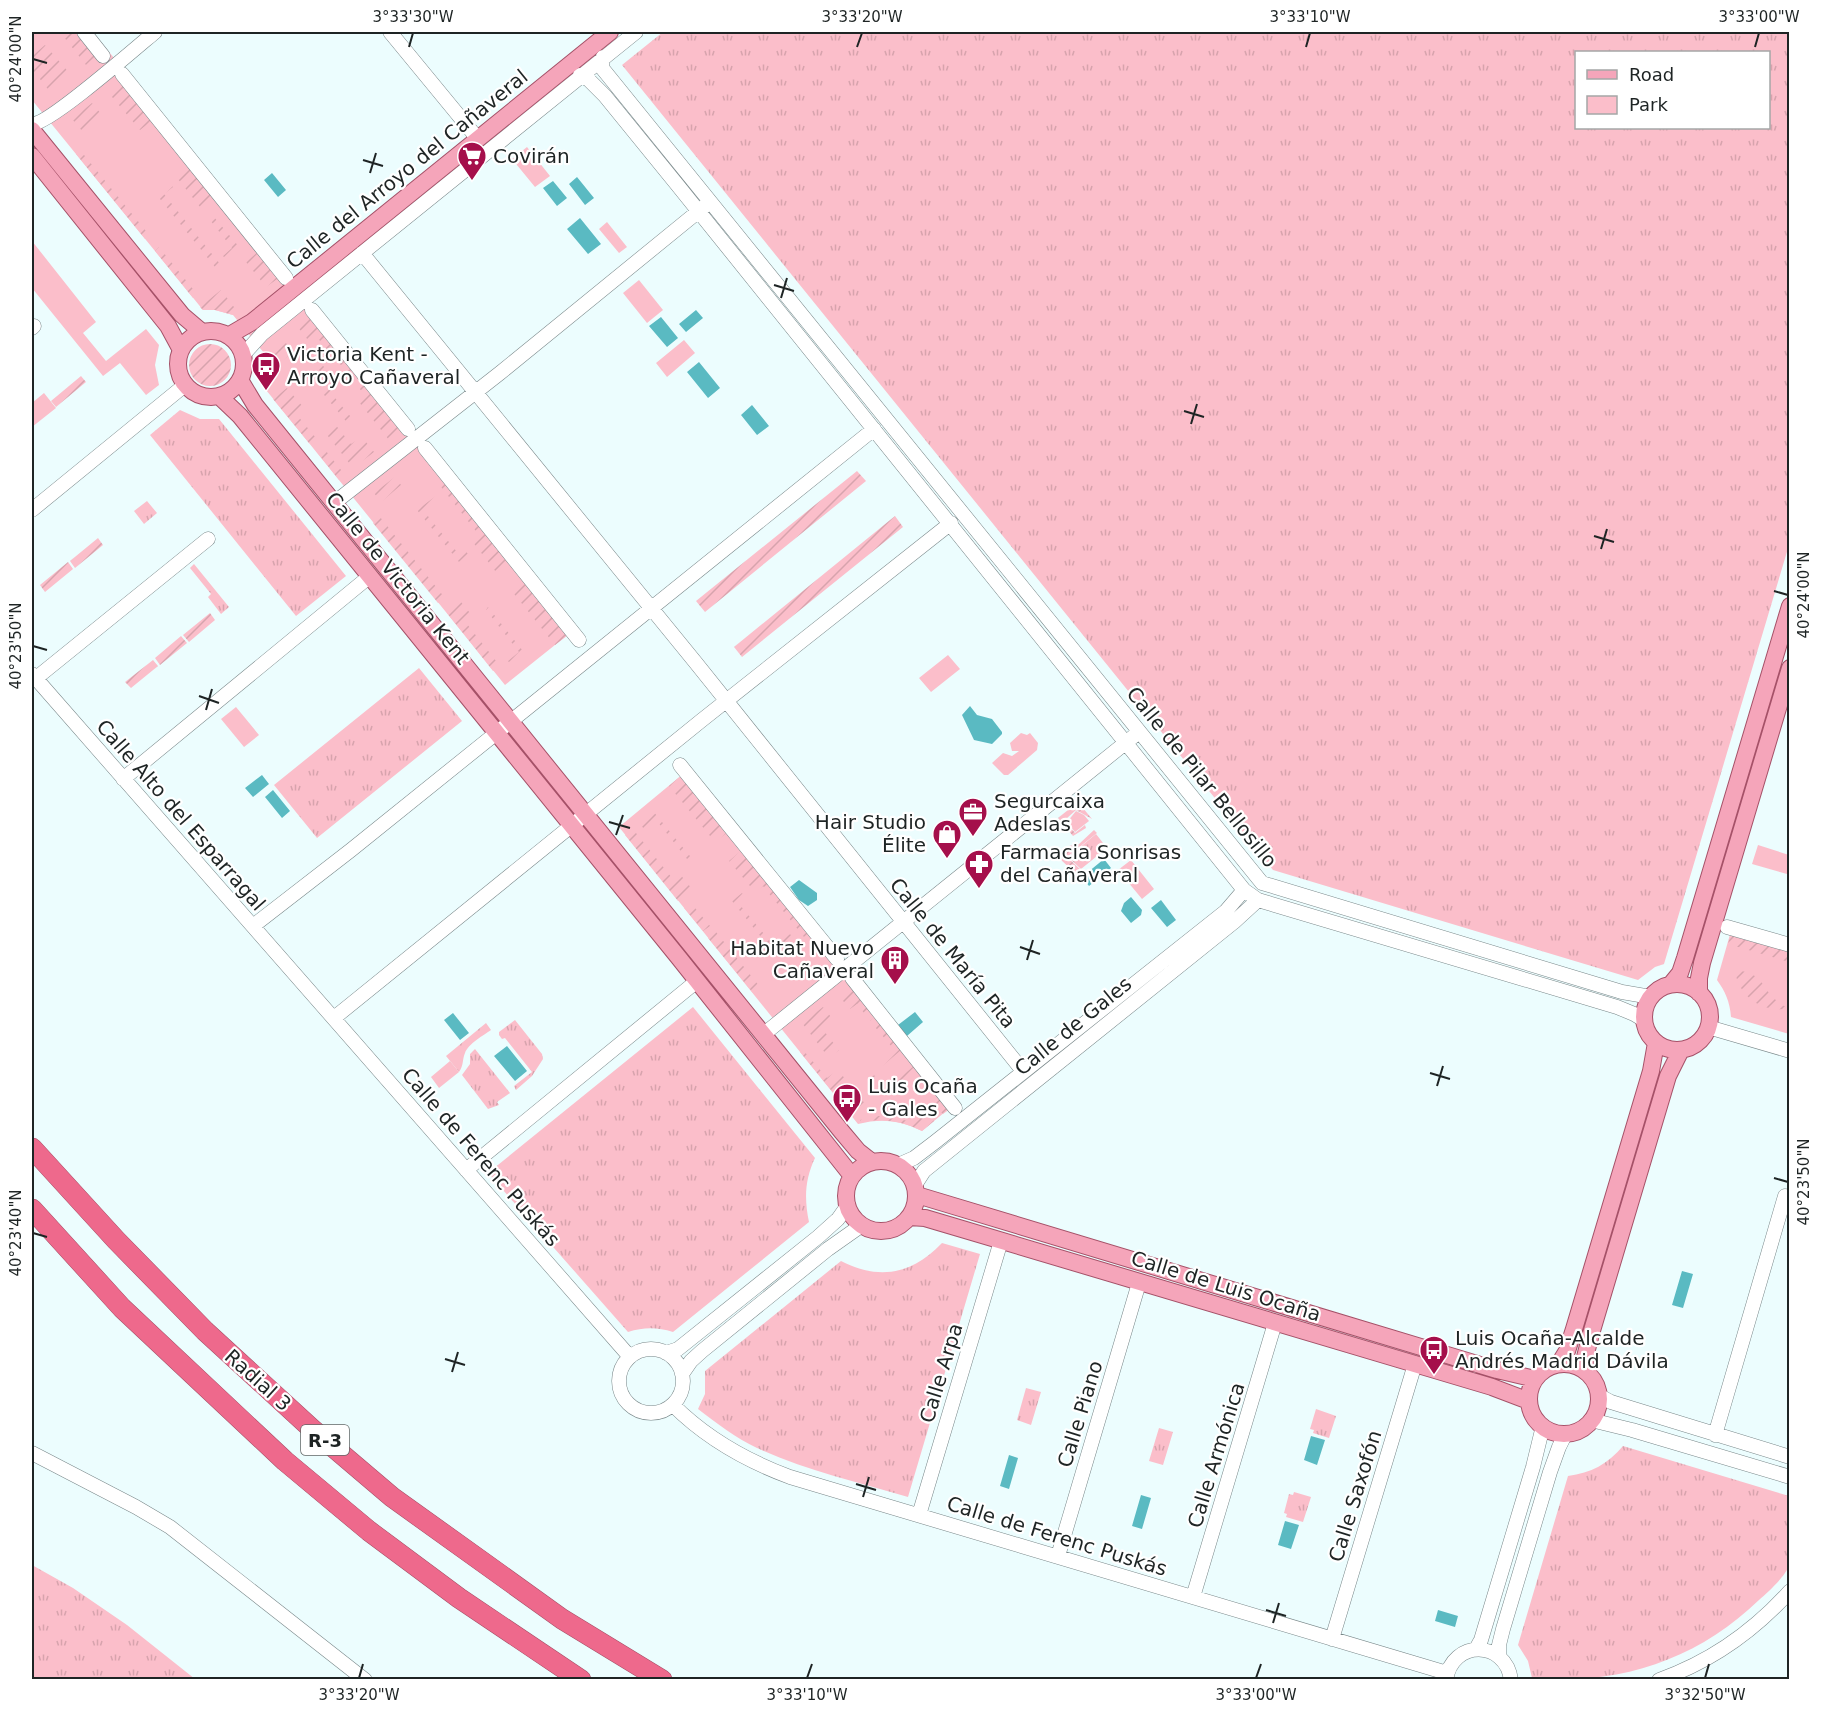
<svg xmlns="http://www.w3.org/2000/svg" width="1821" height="1711" font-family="'DejaVu Sans',sans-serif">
<defs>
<pattern id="grass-tufts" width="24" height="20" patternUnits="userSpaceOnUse" patternTransform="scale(1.5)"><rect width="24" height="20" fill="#fbbeca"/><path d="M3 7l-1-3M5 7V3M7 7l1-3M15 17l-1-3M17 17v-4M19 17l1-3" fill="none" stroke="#d7a3ad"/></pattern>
<pattern id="garden-furrows" width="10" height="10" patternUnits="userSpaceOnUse" patternTransform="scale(1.5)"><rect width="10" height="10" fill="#fbbeca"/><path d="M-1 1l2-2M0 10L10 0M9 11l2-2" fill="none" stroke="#d7a3ad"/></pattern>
</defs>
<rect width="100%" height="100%" fill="#ecfdfe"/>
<path fill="url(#grass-tufts)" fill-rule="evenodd" d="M 663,32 L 1789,32 L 1789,545 L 1664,964 L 1655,967 L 1638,980 L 1273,870 L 622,65 ZM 1576,52 L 1768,52 L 1768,128 L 1576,128 Z
M 180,410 L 200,419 L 219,419 L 346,576 L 296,616 L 150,435 Z
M 147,501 L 157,513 L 144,524 L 134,511 Z
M 194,564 L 229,607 L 221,614 L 208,597 L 211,594 L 190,568 Z
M 419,668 L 462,721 L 317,838 L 274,785 Z
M 1096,834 L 1107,848 L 1081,869 L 1068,857 Z
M 693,1007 L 815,1158 C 805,1179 804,1198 809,1222 L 673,1332 C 657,1327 644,1327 628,1332 L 488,1173 Z
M 515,1020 L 542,1054 L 543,1059 L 532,1076 L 516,1090 L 514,1086 L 532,1072 L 505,1038 L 502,1039 L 499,1035 L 499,1032 Z
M 486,1023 L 491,1030 C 484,1035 468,1044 465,1053 C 462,1060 464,1065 459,1072 L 446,1056 Z
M 475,1049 L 510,1093 L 497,1102 L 499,1105 L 488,1109 L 462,1075 L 470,1064 L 470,1054 Z
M 942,1243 L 980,1254 L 908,1497 C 858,1482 804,1470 757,1448 C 736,1438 716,1423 698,1409 L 705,1394 L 705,1371 L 841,1261 C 880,1281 912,1274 942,1243 Z
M 1026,1388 L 1041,1392 L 1031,1425 L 1017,1420 Z
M 1316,1409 L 1336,1416 L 1329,1438 L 1313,1433 L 1314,1430 L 1310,1429 Z
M 1159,1428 L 1173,1432 L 1163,1465 L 1149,1461 Z
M 1623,1446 L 1789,1496 C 1790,1509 1793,1556 1789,1565 C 1786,1576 1768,1592 1759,1600 C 1697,1660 1618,1686 1532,1678 L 1528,1661 L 1518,1645 L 1568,1476 C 1591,1473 1608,1464 1623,1446 Z
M 1294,1492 L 1311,1497 L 1303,1522 L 1286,1517 L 1287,1514 L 1284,1513 L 1289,1494 L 1293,1495 Z
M 32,1565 L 73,1588 L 127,1625 L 195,1679 L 32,1679 Z"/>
<path fill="#fbbeca" d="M 32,32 L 93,32 L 575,629 L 505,685 L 262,385 L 265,366 L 264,353 L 233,315 L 215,310 L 203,310 L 32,100 Z
M 527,147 L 550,176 L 535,187 L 512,159 Z
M 607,222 L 627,247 L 619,253 L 599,229 Z
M 32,241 L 96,322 L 83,333 L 106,361 L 146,329 L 159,345 L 155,365 L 159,385 L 146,395 L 120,363 L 103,376 L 32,288 Z
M 639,280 L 663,310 L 647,323 L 623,293 Z
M 684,340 L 695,353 L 667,377 L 656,363 Z
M 44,393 L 56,408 L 32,427 L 32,403 Z
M 948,655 L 960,669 L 931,692 L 919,678 Z
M 236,707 L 259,735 L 244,747 L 221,719 Z
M 1021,733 L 1027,735 L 1030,733 L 1038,743 L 1037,750 L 1008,775 L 1004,775 L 992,763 L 1003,753 L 1012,756 L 1019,751 L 1012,751 L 1010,743 Z
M 689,769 L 957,1102 L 922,1131 C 900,1120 881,1118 858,1124 L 619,827 Z
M 1076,811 L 1084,815 L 1089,821 L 1075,832 L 1067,822 Z
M 1758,845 L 1789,855 L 1787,874 L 1752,864 Z
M 1131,860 L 1154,889 L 1142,899 L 1118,870 Z
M 1733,924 L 1789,941 L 1789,1034 L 1731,1017 C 1730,1002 1725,991 1717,980 Z
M 450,1061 L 459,1072 L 439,1088 L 431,1077 Z"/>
<path fill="url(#garden-furrows)" d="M 60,32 L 75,32 L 95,57 L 86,65 Z
M 45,45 L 72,76 L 51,93 L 32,69 L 32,56 Z
M 120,80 L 153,120 L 140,130 L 107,91 Z
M 92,103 L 102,115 L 83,132 L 72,119 Z
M 80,150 L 150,236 L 145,239 L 76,154 Z
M 187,163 L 217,201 L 204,212 L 174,174 Z
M 170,183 L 173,187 L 164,194 L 220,264 L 215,267 L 156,194 Z
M 214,217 L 240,248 L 226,259 L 223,256 L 232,248 L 210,220 Z
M 159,247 L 197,294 L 193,298 L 155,251 Z
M 259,251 L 280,277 L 266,287 L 246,262 Z
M 221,290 L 237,311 L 233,315 L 215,310 L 203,310 L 200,307 Z
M 310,315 L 358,373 L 352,378 L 315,335 L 308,340 L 297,326 Z
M 282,338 L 293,352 L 272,369 L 278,377 L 265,388 L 262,385 L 265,366 L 264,353 Z
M189 365a21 21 0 1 1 42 0a21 21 0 1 1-42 0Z
M 314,355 L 340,386 L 331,393 L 355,422 L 350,426 L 320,390 L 329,382 L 310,359 Z
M 81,376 L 86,382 L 56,407 L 51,401 Z
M 366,383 L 402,429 L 389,440 L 359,402 L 366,396 L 359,388 Z
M 287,388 L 304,408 L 297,415 L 316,438 L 309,443 L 273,399 Z
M 334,423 L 351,444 L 362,437 L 374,452 L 353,468 L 324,431 Z
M 322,446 L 345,475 L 339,480 L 316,451 Z
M 857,471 L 866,481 L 705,612 L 696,601 Z
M 395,477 L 401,485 L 381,502 L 374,493 Z
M 443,479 L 509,561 L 496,572 L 472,541 L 479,535 L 438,483 Z
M 436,496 L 437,498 L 423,510 L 457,552 L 463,548 L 468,554 L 459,562 L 417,510 Z
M 895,516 L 903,527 L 742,657 L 734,647 Z
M 380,517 L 445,598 L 438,603 L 373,523 Z
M 98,538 L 103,545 L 75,568 L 70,561 Z
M 68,562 L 73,569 L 45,592 L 40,585 Z
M 524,580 L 568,635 L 555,645 L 511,590 Z
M 461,602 L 474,618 L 467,624 L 500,666 L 493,671 L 447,613 Z
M 488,607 L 527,656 L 513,667 L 508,661 L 519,652 L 486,610 Z
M 210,613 L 215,620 L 189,642 L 183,635 Z
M 181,636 L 187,643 L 160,665 L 155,658 Z
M 153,660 L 158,666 L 131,688 L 125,682 Z
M 682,775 L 728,832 L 715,842 L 669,786 Z
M 1078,802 L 1092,819 L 1076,810 L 1066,819 L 1066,822 L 1075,833 L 1085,825 L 1086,828 L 1073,836 L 1058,818 Z
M 653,811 L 694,861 L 691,864 L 657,821 L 645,830 L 639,823 Z
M 632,828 L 672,878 L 679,873 L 692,889 L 678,901 L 625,835 Z
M 1094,830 L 1097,833 L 1067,857 L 1080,869 L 1075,873 L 1060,859 L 1069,846 L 1079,844 Z
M 742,850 L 809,933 L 804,937 L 763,886 L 755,892 L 729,861 Z
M 742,893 L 747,899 L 740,905 L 774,946 L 790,934 L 792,937 L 773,952 L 732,901 Z
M 691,903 L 710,926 L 703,931 L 684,908 Z
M 716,932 L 760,987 L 753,993 L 708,938 Z
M 1731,933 L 1789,951 L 1789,962 L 1728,944 Z
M 1735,970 C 1766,974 1759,986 1777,1001 C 1780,1005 1786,1006 1789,1008 C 1764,1014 1738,997 1735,970 Z
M 851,984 L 870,1008 L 864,1013 L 857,1004 L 850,1009 L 838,995 Z
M 823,1007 L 835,1022 L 824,1031 L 839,1050 L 829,1058 L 802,1023 Z
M 876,1016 L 909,1056 L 907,1058 L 900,1051 L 881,1067 L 876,1061 L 892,1047 L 870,1021 Z
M 803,1050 L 827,1078 L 838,1070 L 866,1105 L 852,1116 L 800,1052 Z
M 914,1066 L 921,1073 L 897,1093 L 882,1092 L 871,1077 L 874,1075 L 884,1088 L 888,1087 Z
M 940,1097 L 950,1109 L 943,1114 L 937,1108 L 929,1114 L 934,1121 L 922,1131 C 902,1121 884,1118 861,1122 L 860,1120 L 879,1116 L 909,1121 Z"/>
<path fill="#5abac2" d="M 272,173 L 286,190 L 278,197 L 264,180 Z
M 577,177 L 594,198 L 585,205 L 569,184 Z
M 553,181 L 567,198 L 557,206 L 543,188 Z
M 580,218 L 601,244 L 588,254 L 567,229 Z
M 696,310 L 703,318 L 686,332 L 679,324 Z
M 661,317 L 678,338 L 667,347 L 649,326 Z
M 699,362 L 720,388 L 708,398 L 687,372 Z
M 752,405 L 769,426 L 757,435 L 741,415 Z
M 970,706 L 977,715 L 992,719 L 1002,732 L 1002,734 L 992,744 L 974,740 L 962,715 Z
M 262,775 L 269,784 L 253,797 L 245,788 Z
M 273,790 L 290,811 L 282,818 L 265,797 Z
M 1104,859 L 1111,868 L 1089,886 L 1082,877 Z
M 799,880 L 817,893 L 817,900 L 808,906 L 799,900 L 790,887 Z
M 1131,897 L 1142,910 L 1141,915 L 1131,923 L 1121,911 L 1124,903 Z
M 1161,900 L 1176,920 L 1167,927 L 1151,908 Z
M 915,1012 L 923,1022 L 907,1036 L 898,1025 Z
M 453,1013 L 469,1033 L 460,1040 L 444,1020 Z
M 507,1046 L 527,1071 L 515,1081 L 494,1056 Z
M 1682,1271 L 1693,1274 L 1683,1308 L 1672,1305 Z
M 1311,1436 L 1325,1440 L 1317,1465 L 1304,1460 Z
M 1009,1455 L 1018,1458 L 1009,1489 L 1000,1486 Z
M 1141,1495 L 1151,1498 L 1142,1529 L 1132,1526 Z
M 1285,1521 L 1299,1525 L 1291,1549 L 1278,1545 Z
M 1438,1610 L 1458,1616 L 1455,1627 L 1435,1621 Z"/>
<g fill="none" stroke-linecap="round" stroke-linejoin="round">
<g stroke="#798789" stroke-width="15">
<path id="minor" d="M 84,32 L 103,56
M 390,32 L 478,139
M 603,57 L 602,68 L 1262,883 L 1622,992 L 1651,997
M 122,74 L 286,278
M 580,75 L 589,80 L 605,96 L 679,187 L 1244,890 L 1258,900 L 1617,1007 L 1634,1014 L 1644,1020
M 32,124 C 48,125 137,47 155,32
M 362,253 L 696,663 L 1023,1071
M 312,310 L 408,429
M 32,328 L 34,326
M 243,355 L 262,334 L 636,32
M 425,448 L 579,640
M 334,503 L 500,373 L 705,206
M 32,510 L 185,385
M 32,674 L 630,1357
M 35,679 L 208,539
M 680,765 L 837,959
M 123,779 L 370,576
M 253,926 L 351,850 L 874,429
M 1727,927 L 1790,945
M 852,978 L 955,1108
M 334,1018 L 702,720 L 951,523
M 1708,1027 L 1790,1051
M 764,1034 L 1134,736
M 898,1165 L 914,1158 L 935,1142 L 1226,911 L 1244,890
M 466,1170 L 697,981
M 915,1185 L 924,1171 L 1234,922 L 1258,900
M619 1381a32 32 0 1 1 64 0a32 32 0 1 1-64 0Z
M 666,1353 L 678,1349 L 818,1237 L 838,1219 L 848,1205
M 682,1374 L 691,1361 L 702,1351 L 828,1249 L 862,1225
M 1598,1395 L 1611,1402 L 1790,1457
M 673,1405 C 706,1438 747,1461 790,1477 L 1447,1673
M 1591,1420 L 1632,1430 L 1790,1477
M 1715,1435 L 1785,1196
M 32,1453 L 136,1507 L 170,1527 L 365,1680
M 919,1515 L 1001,1241
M 1058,1556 L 1139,1283
M 1193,1597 L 1275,1323
M 1332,1639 L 1415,1364
M 1476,1649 L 1481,1640 L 1533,1467 L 1543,1426
M 1499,1657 L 1499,1645 L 1503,1629 L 1550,1472 L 1559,1447 L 1566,1433
M 1446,1680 C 1452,1639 1506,1640 1511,1680
M 1659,1680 C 1710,1662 1754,1631 1790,1591"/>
</g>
<g stroke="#a55168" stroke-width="18">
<path id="major" d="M 32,130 L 182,315 L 202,332
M 32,156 L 168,326 L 181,350
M178 364a33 33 0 1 1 66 0a33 33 0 1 1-66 0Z
M 228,336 L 252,322 L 610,32
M 240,380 L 255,405 L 842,1132 L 858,1151 L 872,1162
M 219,396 L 240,416 L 679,958 L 852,1176
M 1671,984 L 1680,973 L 1685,958 L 1790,606
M1644 1017a33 33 0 1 1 66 0a33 33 0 1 1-66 0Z
M 1699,993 L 1699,978 L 1702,963 L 1790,668
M846 1196a35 35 0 1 1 70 0a35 35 0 1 1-70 0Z
M 917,1195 L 1497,1370 L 1535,1379
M 909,1217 L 925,1218 L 952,1226 L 1492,1387 L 1529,1401
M 1559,1364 L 1567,1351 L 1574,1329 L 1651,1071 L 1656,1043
M1529 1399a35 35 0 1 1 70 0a35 35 0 1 1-70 0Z
M 1585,1371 L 1585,1357 L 1591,1334 L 1668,1076 L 1681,1050"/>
</g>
<g stroke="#a55168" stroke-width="21">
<path id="highway" d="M 32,1148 L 116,1240 L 205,1331 L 312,1429 L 392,1497 L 562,1619 L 662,1680
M 32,1209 L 122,1308 L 285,1461 L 369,1531 L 459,1598 L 581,1680"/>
</g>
<use href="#minor" stroke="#fff" stroke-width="14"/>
<use href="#major" stroke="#f5a5ba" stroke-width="16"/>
<use href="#highway" stroke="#ee698c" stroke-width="20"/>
</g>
<path fill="none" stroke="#1e2424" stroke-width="2" d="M 409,47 L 413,33M 857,47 L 862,33M 1306,47 L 1310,33M 1755,47 L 1759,33M 33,59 L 47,63M 363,160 L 383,166M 370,173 L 376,153M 774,285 L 794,291M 781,298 L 787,278M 1184,411 L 1204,417M 1191,424 L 1197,404M 1594,536 L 1614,542M 1601,549 L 1607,529M 1774,591 L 1788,595M 33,646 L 47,650M 199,696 L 219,703M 206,710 L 212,689M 609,822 L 630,828M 616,835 L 623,815M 1020,947 L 1040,954M 1027,960 L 1033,940M 1430,1073 L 1450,1079M 1437,1086 L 1443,1066M 1774,1178 L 1788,1182M 33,1233 L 47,1237M 445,1359 L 465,1365M 452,1372 L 458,1352M 856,1484 L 876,1490M 863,1497 L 869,1477M 1266,1610 L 1286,1616M 1273,1623 L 1279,1603M 359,1678 L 363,1664M 807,1678 L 812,1664M 1256,1678 L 1261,1664M 1705,1678 L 1709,1664"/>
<defs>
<g id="supermarket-pin" transform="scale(1.5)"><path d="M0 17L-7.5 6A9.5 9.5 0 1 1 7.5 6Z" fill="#a50f4b" stroke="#fff"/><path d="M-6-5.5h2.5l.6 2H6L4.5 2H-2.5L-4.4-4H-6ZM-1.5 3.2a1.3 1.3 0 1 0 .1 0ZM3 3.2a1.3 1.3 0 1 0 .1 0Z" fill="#fff"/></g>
<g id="bus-pin" transform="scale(1.5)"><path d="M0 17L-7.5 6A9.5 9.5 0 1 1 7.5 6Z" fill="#a50f4b" stroke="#fff"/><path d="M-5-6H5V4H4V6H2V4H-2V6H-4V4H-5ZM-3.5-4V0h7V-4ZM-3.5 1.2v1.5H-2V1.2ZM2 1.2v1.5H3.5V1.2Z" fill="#fff"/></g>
<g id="office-pin" transform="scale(1.5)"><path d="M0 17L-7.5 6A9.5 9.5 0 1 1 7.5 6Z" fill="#a50f4b" stroke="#fff"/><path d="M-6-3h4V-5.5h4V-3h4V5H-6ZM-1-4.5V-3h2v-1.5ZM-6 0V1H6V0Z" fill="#fff"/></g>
<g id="shop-pin" transform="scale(1.5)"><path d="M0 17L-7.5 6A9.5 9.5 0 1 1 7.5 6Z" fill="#a50f4b" stroke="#fff"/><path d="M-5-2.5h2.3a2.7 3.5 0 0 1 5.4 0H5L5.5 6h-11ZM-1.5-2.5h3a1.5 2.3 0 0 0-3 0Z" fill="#fff"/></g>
<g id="pharmacy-pin" transform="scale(1.5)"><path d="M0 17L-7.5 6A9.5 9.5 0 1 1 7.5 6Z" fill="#a50f4b" stroke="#fff"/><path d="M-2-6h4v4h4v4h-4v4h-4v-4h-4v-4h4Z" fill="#fff"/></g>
<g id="building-pin" transform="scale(1.5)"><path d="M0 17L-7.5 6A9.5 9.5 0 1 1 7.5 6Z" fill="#a50f4b" stroke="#fff"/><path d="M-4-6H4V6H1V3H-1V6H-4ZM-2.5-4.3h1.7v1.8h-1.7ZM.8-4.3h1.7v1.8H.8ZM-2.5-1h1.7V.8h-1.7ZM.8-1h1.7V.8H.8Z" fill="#fff"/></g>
</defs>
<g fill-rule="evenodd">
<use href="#supermarket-pin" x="472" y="156"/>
<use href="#bus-pin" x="266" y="366"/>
<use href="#office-pin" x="973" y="812"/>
<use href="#shop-pin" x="947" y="834"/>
<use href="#pharmacy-pin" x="979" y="864"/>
<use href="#building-pin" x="895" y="960"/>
<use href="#bus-pin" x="847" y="1098"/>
<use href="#bus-pin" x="1434" y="1350"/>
</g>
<g text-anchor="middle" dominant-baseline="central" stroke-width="4.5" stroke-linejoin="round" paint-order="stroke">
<rect fill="#fff" stroke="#626666" stroke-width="1.5" x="301" y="1425" width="48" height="30" rx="4.5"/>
<g font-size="18" font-weight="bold" fill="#1e2424">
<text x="325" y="1440">R-3</text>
</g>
<g font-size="20" fill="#1e2424" stroke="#fff" text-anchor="start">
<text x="493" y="156">Covirán</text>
<text x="287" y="354">Victoria Kent -<tspan x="287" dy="23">Arroyo Cañaveral</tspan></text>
<text x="994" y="801">Segurcaixa<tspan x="994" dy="23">Adeslas</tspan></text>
<text x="926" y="822" text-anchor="end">Hair Studio<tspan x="926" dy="23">Élite</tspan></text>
<text x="1000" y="852">Farmacia Sonrisas<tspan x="1000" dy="23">del Cañaveral</tspan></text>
<text x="874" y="948" text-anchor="end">Habitat Nuevo<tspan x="874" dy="23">Cañaveral</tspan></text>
<text x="868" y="1086">Luis Ocaña<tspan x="868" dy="23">- Gales</tspan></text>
<text x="1455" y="1338">Luis Ocaña-Alcalde<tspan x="1455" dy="23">Andrés Madrid Dávila</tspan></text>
</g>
<g font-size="20" fill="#1e2424" stroke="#fff">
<text transform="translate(407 169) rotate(-39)">Calle del Arroyo del Cañaveral</text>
<text transform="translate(398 578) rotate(51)">Calle de Victoria Kent</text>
<text transform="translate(1202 777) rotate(51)">Calle de Pilar Bellosillo</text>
<text transform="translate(181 815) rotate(49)">Calle Alto del Esparragal</text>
<text transform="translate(953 953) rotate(51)">Calle de María Pita</text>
<text transform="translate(1073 1026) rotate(-39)">Calle de Gales</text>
<text transform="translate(481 1157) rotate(49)">Calle de Ferenc Puskás</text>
<text transform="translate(1226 1286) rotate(17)">Calle de Luis Ocaña</text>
<text transform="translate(941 1373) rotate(-73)">Calle Arpa</text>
<text transform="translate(258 1380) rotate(42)">Radial 3</text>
<text transform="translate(1080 1414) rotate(-73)">Calle Piano</text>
<text transform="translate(1216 1455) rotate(-73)">Calle Armónica</text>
<text transform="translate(1355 1496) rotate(-73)">Calle Saxofón</text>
<text transform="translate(1057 1536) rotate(17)">Calle de Ferenc Puskás</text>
</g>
</g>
<rect width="1821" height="1711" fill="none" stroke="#ffffff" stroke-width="66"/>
<rect x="1575" y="51" width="195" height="78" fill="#ffffff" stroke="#a5a7a7" stroke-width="1.5"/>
<rect x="1587" y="70" width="30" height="9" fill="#f5a5ba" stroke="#a5a7a7" stroke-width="1.5"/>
<text x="1629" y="81" font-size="18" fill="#1e2424">Road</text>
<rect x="1587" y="96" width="30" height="18" fill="#fbbeca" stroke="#a5a7a7" stroke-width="1.5"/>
<text x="1629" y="111" font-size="18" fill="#1e2424">Park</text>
<rect x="33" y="33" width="1755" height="1645" fill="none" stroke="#1e2424" stroke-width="2"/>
<g font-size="15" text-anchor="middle" fill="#1e2424">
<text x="413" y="22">3°33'30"W</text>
<text x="862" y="22">3°33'20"W</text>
<text x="1310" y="22">3°33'10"W</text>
<text x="1759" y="22">3°33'00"W</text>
<text transform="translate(16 59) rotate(-90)" y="5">40°24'00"N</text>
<text transform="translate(1804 595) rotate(-90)" y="5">40°24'00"N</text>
<text transform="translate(16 646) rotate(-90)" y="5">40°23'50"N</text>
<text transform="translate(1804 1182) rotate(-90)" y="5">40°23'50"N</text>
<text transform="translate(16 1233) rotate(-90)" y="5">40°23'40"N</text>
<text x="359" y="1700">3°33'20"W</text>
<text x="807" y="1700">3°33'10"W</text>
<text x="1256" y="1700">3°33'00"W</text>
<text x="1705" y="1700">3°32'50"W</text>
</g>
</svg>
